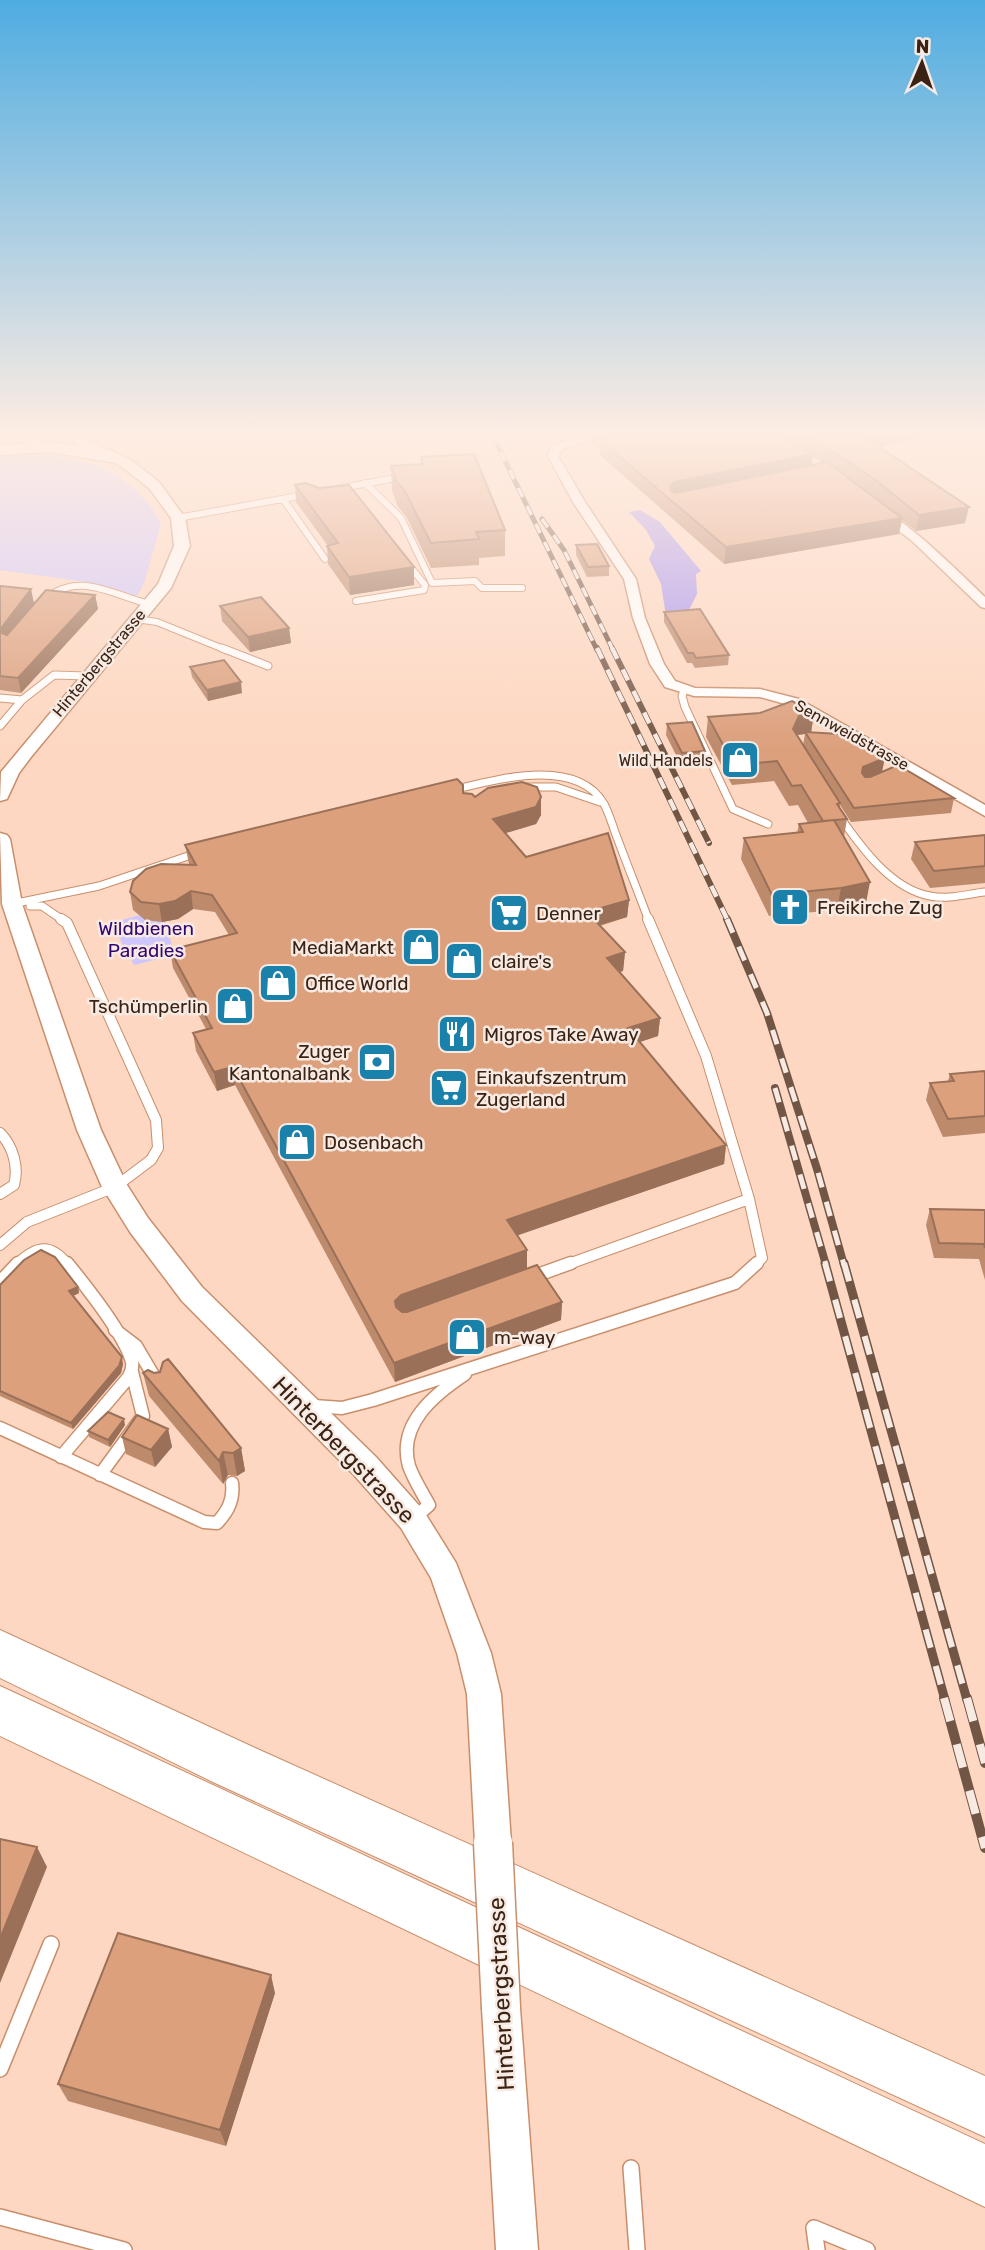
<svg xmlns="http://www.w3.org/2000/svg" width="985" height="2250" font-family="Rubik,sans-serif">
<rect width="100%" height="100%" fill="#fdd7c1"/>
<path fill="#cec6fd" d="M 22,453 C 78,454 135,470 161,524 L 144,583 L 138,595 L 122,594 L 87,582 L 0,570 L 0,455 Z
M 140,915 L 164,919 L 175,955 L 134,965 L 111,923 Z"/>
<path fill="#a795f2" d="M 640,510 L 660,522 L 701,571 L 696,574 L 697,594 L 689,610 L 666,616 L 661,584 L 649,559 L 655,546 L 646,530 L 629,512 Z"/>
<g fill="none" stroke-linecap="round" stroke-linejoin="round">
<g stroke="#c98e6b" stroke-width="8">
<path id="service-far4" d="M 365,483 L 401,518 L 432,583 L 475,581 L 482,588 L 522,588
M 337,489 L 401,477
M 283,499 L 325,559
M 178,518 L 309,494
M 45,600 C 77,570 113,595 149,604
M 356,601 L 424,590 L 425,585 L 406,562
M 136,619 L 157,622 L 226,650"/>
</g>
<g stroke="#c98e6b" stroke-width="9">
<path id="service-far3" d="M 222,648 L 268,666
M 684,690 L 682,696 L 685,707 L 733,809 L 768,824
M 0,698 L 22,700
M 0,726 L 22,700 L 54,675 L 87,676
M 523,787 L 556,787 L 600,802
M 452,790 C 495,780 576,756 604,804 C 610,815 613,828 618,840 C 628,867 639,894 649,921
M 840,817 C 861,847 891,889 930,896 C 948,900 967,894 985,892
M 12,904 L 99,886 L 200,852
M 30,906 L 42,906 L 64,921"/>
</g>
<g stroke="#c98e6b" stroke-width="12">
<path id="service-far2" d="M 648,919 L 706,1056 L 749,1199 L 762,1258 L 755,1265
M 0,1133 C 13,1146 19,1167 14,1185 L 0,1194
M 0,1245 L 27,1222 L 115,1187 L 151,1160 L 158,1148 L 156,1120 L 67,923 L 61,919
M 16,1265 C 36,1246 50,1242 68,1265
M 566,1265 L 749,1199"/>
</g>
<g stroke="#c98e6b" stroke-width="15">
<path id="service-far1" d="M 532,1277 L 571,1263
M 0,1282 L 18,1263
M 115,1330 L 136,1346 L 159,1385
M 314,1406 L 342,1408 L 373,1400 L 735,1283 L 757,1263
M 0,1428 L 204,1522 L 217,1523 C 228,1511 234,1500 232,1483
M 61,1457 L 128,1378 C 131,1373 133,1368 132,1362 C 125,1335 85,1285 67,1263
M 100,1475 L 143,1416 L 132,1372
M 413,1519 L 429,1505 C 422,1492 414,1480 409,1466 C 397,1424 435,1394 465,1374"/>
</g>
<g stroke="#c98e6b" stroke-width="18">
<path id="service" d="M 0,2069 L 51,1944
M 631,2168 L 637,2250
M 0,2217 L 124,2250
M 817,2250 L 814,2228 L 867,2250"/>
</g>
<g stroke="#c98e6b" stroke-width="3">
<path id="minor" d="M 593,434 L 611,434 L 564,448 L 558,456 L 585,502 L 636,579 L 645,618 L 664,664 L 675,681 L 695,688 L 760,689 L 799,699 L 985,805 L 985,816 L 789,705 L 760,697 L 694,696 L 665,687 L 650,664 L 633,618 L 624,579 L 573,502 L 548,456 L 551,447 L 556,444 Z
M 876,510 C 895,507 968,581 985,597 L 985,608 L 981,607 L 911,540 L 876,514 Z"/>
</g>
<g stroke="#c98e6b" stroke-width="3">
<path id="tertiary" d="M 68,434 L 82,434 L 93,443 L 131,460 L 159,482 L 185,518 L 190,546 L 171,588 L 31,757 L 19,773 L 7,799 L 0,801 L 1,772 L 158,584 L 174,546 L 171,518 L 149,488 L 121,466 L 83,449 Z
M 0,833 L 7,835 L 10,839 L 22,904 L 101,1130 L 127,1185 L 148,1218 L 202,1287 L 376,1457 L 423,1510 L 456,1563 L 491,1653 L 501,1694 L 511,1843 L 506,1856 L 493,1861 L 480,1856 L 475,1843 L 467,1694 L 457,1653 L 431,1578 L 401,1528 L 354,1475 L 182,1301 L 130,1232 L 102,1187 L 77,1130 L 2,904 Z
M 501,1989 L 515,1994 L 520,2008 L 538,2250 L 496,2250 L 482,2008 L 487,1994 Z"/>
</g>
<g stroke="#c98e6b" stroke-width="3">
<path id="secondary" d="M 1,434 L 67,434 L 65,437 L 31,444 L 3,437 Z"/>
</g>
<g stroke="#c98e6b" stroke-width="3">
<path id="trunk" d="M 49,442 L 111,450 L 120,456 L 111,462 L 49,452 L 0,455 L 0,445 Z"/>
</g>
<g stroke="#c98e6b" stroke-width="2">
<path id="motorway" d="M 0,1630 L 253,1747 L 985,2076 L 985,2137 L 215,1783 L 0,1678 Z
M 0,1686 L 985,2144 L 985,2207 L 0,1736 Z"/>
</g>
<use href="#service-far4" stroke="#fff" stroke-width="6"/>
<use href="#service-far3" stroke="#fff" stroke-width="7"/>
<use href="#service-far2" stroke="#fff" stroke-width="10"/>
<use href="#service-far1" stroke="#fff" stroke-width="12"/>
<use href="#service" stroke="#fff" stroke-width="15"/>
<use href="#minor" fill="#fff" fill-rule="evenodd"/>
<use href="#tertiary" fill="#fff" fill-rule="evenodd"/>
<use href="#secondary" fill="#fff" fill-rule="evenodd"/>
<use href="#trunk" fill="#fff" fill-rule="evenodd"/>
<use href="#motorway" fill="#fff" fill-rule="evenodd"/>
<g stroke="#715645" stroke-width="5">
<path id="rail-far4" d="M 492,434 L 597,650
M 542,519 L 564,550 L 613,650"/>
</g>
<g stroke="#715645" stroke-width="6">
<path id="rail-far3" d="M 597,648 L 728,921
M 612,648 L 709,843"/>
</g>
<g stroke="#715645" stroke-width="8">
<path id="rail-far2" d="M 727,919 L 767,1013 L 817,1169 L 844,1265
M 775,1088 L 826,1265"/>
</g>
<g stroke="#715645" stroke-width="9">
<path id="rail-far1" d="M 825,1263 L 945,1700
M 844,1263 L 967,1700"/>
</g>
<g stroke="#715645" stroke-width="10">
<path id="rail" d="M 944,1698 L 985,1848
M 967,1698 L 985,1763"/>
</g>
<use href="#rail-far4" stroke="#f7eae3" stroke-width="3.5" stroke-dasharray="10" stroke-linecap="butt"/>
<use href="#rail-far3" stroke="#f7eae3" stroke-width="4.5" stroke-dasharray="12" stroke-linecap="butt"/>
<use href="#rail-far2" stroke="#f7eae3" stroke-width="5" stroke-dasharray="15" stroke-linecap="butt"/>
<use href="#rail-far1" stroke="#f7eae3" stroke-width="6" stroke-dasharray="19" stroke-linecap="butt"/>
<use href="#rail" stroke="#f7eae3" stroke-width="8" stroke-dasharray="24" stroke-linecap="butt"/>
<g stroke="#c98e6b" stroke-width="41" stroke-linecap="butt">
<path id="tertiary-bridge" d="M 493,1843 L 501,2008"/>
</g>
<use href="#tertiary-bridge" stroke="#fff" stroke-width="38"/>
</g>
<path fill="#bd8a6c" fill-rule="evenodd" d="M 590,434 L 937,434 L 880,447 L 965,523 L 916,531 L 902,520 L 899,534 L 724,564 L 600,455 L 600,450 L 590,443 ZM 813,457 L 824,463 L 812,466 Z
M 421,457 L 505,530 L 505,556 L 479,558 L 479,565 L 431,568 L 406,516 L 398,507 L 392,490 L 391,466 L 421,464 Z
M 295,485 L 414,585 L 350,595 L 328,564 L 327,546 L 328,546 L 296,502 Z
M 576,545 L 609,566 L 609,576 L 587,577 L 576,555 Z
M 0,586 L 34,603 L 27,612 L 95,595 L 98,609 L 21,693 L 0,690 Z
M 220,606 L 289,628 L 291,643 L 250,652 L 222,621 Z
M 664,612 L 729,655 L 728,665 L 695,668 L 692,663 L 687,663 L 664,622 Z
M 190,667 L 242,693 L 208,701 L 192,677 Z
M 814,713 L 811,732 L 882,772 L 954,798 L 951,813 L 851,822 L 840,805 L 840,808 L 847,819 L 844,837 L 866,903 L 837,910 L 769,916 L 741,859 L 744,838 L 797,833 L 799,824 L 808,823 L 798,805 L 789,806 L 774,781 L 732,785 L 706,737 L 708,717 ZM 805,734 L 803,745 L 797,735 Z
M 667,724 L 705,751 L 704,762 L 681,765 L 666,735 Z
M 463,793 L 541,815 L 536,824 L 505,833 L 526,857 L 629,900 L 627,917 L 600,926 L 625,952 L 623,971 L 620,972 L 660,1018 L 658,1036 L 640,1042 L 726,1145 L 724,1164 L 517,1235 L 527,1250 L 527,1269 L 562,1302 L 561,1320 L 395,1382 L 235,1085 L 217,1091 L 196,1051 L 193,1033 L 206,1029 L 173,968 L 170,950 L 229,935 L 215,912 L 193,909 L 178,919 L 162,922 L 145,920 L 133,910 L 130,892 L 189,864 L 185,845 Z
M 985,835 L 985,883 L 930,888 L 911,859 L 915,842 Z
M 985,1073 L 985,1133 L 943,1137 L 926,1100 L 930,1083 L 948,1081 L 950,1074 Z
M 930,1209 L 985,1210 L 985,1280 L 979,1259 L 934,1258 L 926,1225 Z
M 0,1285 L 78,1287 L 79,1293 L 73,1296 L 123,1364 L 121,1373 L 73,1429 L 0,1396 Z
M 143,1373 L 241,1448 L 245,1471 L 237,1476 L 228,1475 L 223,1484 L 149,1396 Z
M 125,1425 L 110,1447 L 89,1437 L 88,1431 Z
M 168,1429 L 172,1447 L 155,1467 L 126,1454 L 122,1437 Z
M 275,1993 L 226,2146 L 68,2101 L 58,2084 Z"/>
<path fill="#9a7058" d="M 870,434 L 937,434 L 861,451 L 863,436 Z
M 813,454 L 811,469 L 673,498 L 670,487 L 674,482 Z
M 969,507 L 965,523 L 916,531 L 919,515 Z
M 902,518 L 899,534 L 724,564 L 726,547 Z
M 414,567 L 414,585 L 350,595 L 349,577 Z
M 31,589 L 34,603 L 5,641 L 2,633 L 2,627 Z
M 95,595 L 98,609 L 21,693 L 18,678 Z
M 289,628 L 291,643 L 250,652 L 248,637 Z
M 241,682 L 242,693 L 208,701 L 207,690 Z
M 814,713 L 811,733 L 805,732 L 805,734 L 796,735 L 793,729 L 799,716 Z
M 885,758 L 882,772 L 861,782 L 863,767 Z
M 541,797 L 541,815 L 536,824 L 493,837 L 493,819 Z
M 870,882 L 866,903 L 837,910 L 841,888 Z
M 191,891 L 193,909 L 178,919 L 162,922 L 159,904 Z
M 629,900 L 627,917 L 586,929 L 587,912 Z
M 625,952 L 623,971 L 606,976 L 607,958 Z
M 660,1018 L 658,1036 L 627,1046 L 628,1028 Z
M 233,1067 L 235,1085 L 217,1091 L 214,1072 Z
M 726,1145 L 724,1164 L 507,1239 L 507,1220 Z
M 527,1250 L 527,1269 L 397,1320 L 395,1301 L 401,1295 Z
M 78,1287 L 79,1293 L 71,1297 L 69,1291 Z
M 562,1302 L 561,1320 L 395,1382 L 394,1363 Z
M 122,1357 L 123,1364 L 121,1373 L 73,1429 L 71,1423 Z
M 124,1419 L 125,1425 L 110,1447 L 108,1440 Z
M 168,1429 L 172,1447 L 155,1467 L 151,1450 Z
M 241,1448 L 245,1471 L 237,1476 L 233,1453 Z
M 223,1452 L 228,1475 L 223,1484 L 219,1461 Z
M 37,1847 L 47,1867 L 0,1983 L 0,1939 Z
M 271,1975 L 275,1993 L 226,2146 L 220,2130 Z"/>
<path fill="#dca07d" stroke="#9a7058" stroke-width="2" d="M 601,434 L 778,434 L 813,454 L 674,482 L 670,487 L 672,492 L 676,493 L 827,462 L 902,518 L 726,547 L 600,440 L 607,438 Z
M 802,434 L 870,434 L 863,436 L 969,507 L 919,515 L 877,481 L 827,448 Z
M 474,454 L 505,530 L 476,532 L 479,539 L 431,543 L 405,491 L 397,482 L 391,466 L 423,464 L 421,457 Z
M 305,483 L 319,488 L 349,485 L 414,567 L 349,577 L 327,546 L 338,543 L 295,485 Z
M 597,544 L 609,566 L 588,567 L 576,545 Z
M 0,586 L 31,589 L 2,627 L 2,633 L 7,635 L 46,590 L 95,595 L 18,678 L 0,676 Z
M 261,597 L 289,628 L 248,637 L 220,606 Z
M 700,609 L 729,655 L 696,658 L 693,653 L 688,653 L 664,612 Z
M 224,660 L 241,682 L 207,690 L 190,667 Z
M 792,701 L 814,713 L 799,716 L 793,729 L 840,803 L 837,804 L 847,819 L 823,821 L 801,785 L 792,786 L 777,761 L 734,765 L 708,717 L 760,713 Z
M 692,722 L 705,751 L 682,753 L 667,724 Z
M 805,732 L 839,734 L 885,758 L 863,767 L 862,773 L 865,777 L 870,777 L 898,765 L 954,798 L 854,808 Z
M 457,779 L 463,785 L 463,793 L 472,794 L 475,797 L 488,788 L 522,782 L 537,787 L 541,797 L 536,807 L 493,819 L 526,857 L 608,833 L 629,900 L 587,912 L 625,952 L 607,958 L 660,1018 L 628,1028 L 726,1145 L 507,1220 L 527,1250 L 401,1295 L 395,1301 L 396,1307 L 402,1312 L 407,1312 L 537,1265 L 562,1302 L 394,1363 L 233,1067 L 214,1072 L 193,1033 L 212,1028 L 170,950 L 237,933 L 212,895 L 191,891 L 175,901 L 159,904 L 141,902 L 130,892 L 133,881 L 146,869 L 161,864 L 196,865 L 185,845 Z
M 834,820 L 870,882 L 841,888 L 772,895 L 744,838 L 803,832 L 799,824 Z
M 985,835 L 985,866 L 934,871 L 915,842 Z
M 984,1071 L 985,1073 L 985,1116 L 948,1119 L 930,1083 L 954,1081 L 950,1074 Z
M 930,1209 L 985,1210 L 985,1248 L 984,1244 L 939,1243 Z
M 41,1250 L 55,1257 L 68,1274 L 78,1287 L 69,1291 L 122,1357 L 119,1366 L 71,1423 L 0,1391 L 0,1285 L 24,1260 Z
M 168,1359 L 241,1448 L 233,1453 L 223,1452 L 219,1461 L 143,1373 L 148,1370 L 154,1373 L 160,1372 L 163,1362 Z
M 108,1412 L 124,1419 L 108,1440 L 88,1431 Z
M 137,1415 L 168,1429 L 151,1450 L 122,1437 Z
M 0,1839 L 37,1847 L 0,1939 Z
M 118,1933 L 271,1975 L 220,2130 L 58,2084 Z"/>
<linearGradient id="sky" x2="0" y2="1"><stop stop-color="#4face1"/><stop offset="0.58" stop-color="#feede3"/><stop offset="1" stop-color="#feede3" stop-opacity="0"/></linearGradient>
<rect width="985" height="749" fill="url(#sky)"/>
<defs>
<g id="shop-square" transform="scale(2.0125)"><rect x="-9" y="-9" width="18" height="18" rx="4" fill="#1a81ab" stroke="#f7eae3"/><path d="M-5-2.5h2.3a2.7 3.5 0 0 1 5.4 0H5L5.5 6h-11ZM-1.5-2.5h3a1.5 2.3 0 0 0-3 0Z" fill="#fff"/></g>
<g id="church-square" transform="scale(2.0125)"><rect x="-9" y="-9" width="18" height="18" rx="4" fill="#1a81ab" stroke="#f7eae3"/><path d="M-1.2-6h2.4v3.5h3.3v2.4h-3.3V6h-2.4V-.1h-3.3v-2.4h3.3Z" fill="#fff"/></g>
<g id="supermarket-square" transform="scale(2.0125)"><rect x="-9" y="-9" width="18" height="18" rx="4" fill="#1a81ab" stroke="#f7eae3"/><path d="M-6-5.5h2.5l.6 2H6L4.5 2H-2.5L-4.4-4H-6ZM-1.5 3.2a1.3 1.3 0 1 0 .1 0ZM3 3.2a1.3 1.3 0 1 0 .1 0Z" fill="#fff"/></g>
<g id="restaurant-square" transform="scale(2.0125)"><rect x="-9" y="-9" width="18" height="18" rx="4" fill="#1a81ab" stroke="#f7eae3"/><path d="M-5-6h1v4h1v-4h1v4h1v-4h1v5L-1.5 .5V6h-2V.5L-5-1ZM5-6V6H3V1.5H1.5Q1.5-4 5-6Z" fill="#fff"/></g>
<g id="bank-square" transform="scale(2.0125)"><rect x="-9" y="-9" width="18" height="18" rx="4" fill="#1a81ab" stroke="#f7eae3"/><path d="M-6-4H6V4H-6ZM0-2.3a2.3 2.3 0 1 0 0 4.6a2.3 2.3 0 1 0 0-4.6Z" fill="#fff"/></g>
</defs>
<g fill-rule="evenodd">
<use href="#shop-square" x="740" y="760"/>
<use href="#church-square" x="790" y="907"/>
<use href="#supermarket-square" x="509" y="913"/>
<use href="#shop-square" x="421" y="947"/>
<use href="#shop-square" x="464" y="961"/>
<use href="#shop-square" x="278" y="983"/>
<use href="#shop-square" x="235" y="1006"/>
<use href="#restaurant-square" x="457" y="1034"/>
<use href="#bank-square" x="377" y="1062"/>
<use href="#supermarket-square" x="449" y="1088"/>
<use href="#shop-square" x="297" y="1142"/>
<use href="#shop-square" x="467" y="1337"/>
</g>
<g text-anchor="middle" dominant-baseline="central" stroke-width="5" stroke-linejoin="round" paint-order="stroke">
<g font-size="16" fill="#3a2314" stroke="#f7eae3">
<text transform="translate(99 663) rotate(-50)">Hinterbergstrasse</text>
<text transform="translate(852 735) rotate(29)">Sennweidstrasse</text>
</g>
<g font-size="16" fill="#3a2314" stroke="#f7eae3" text-anchor="end">
<text x="713" y="760">Wild Handels</text>
</g>
<g font-size="19" fill="#3a2314" stroke="#f7eae3" text-anchor="start">
<text x="817" y="907">Freikirche Zug</text>
<text x="536" y="913">Denner</text>
<text x="394" y="947" text-anchor="end">MediaMarkt</text>
<text x="491" y="961">claire's</text>
<text x="305" y="983">Office World</text>
<text x="208" y="1006" text-anchor="end">Tschümperlin</text>
<text x="484" y="1034">Migros Take Away</text>
<text x="350" y="1051" text-anchor="end">Zuger<tspan x="350" dy="22">Kantonalbank</tspan></text>
<text x="476" y="1077">Einkaufszentrum<tspan x="476" dy="22">Zugerland</tspan></text>
<text x="324" y="1142">Dosenbach</text>
<text x="494" y="1337">m-way</text>
</g>
<g font-size="19" fill="#330571" stroke="#f7eae3">
<text x="146" y="928">Wildbienen<tspan x="146" dy="22">Paradies</tspan></text>
</g>
<g font-size="23" fill="#3a2314" stroke="#f7eae3">
<text transform="translate(344 1450) rotate(46)">Hinterbergstrasse</text>
<text transform="translate(501 1994) rotate(-93)">Hinterbergstrasse</text>
</g>
</g>
<g transform="translate(922 63) rotate(2)" stroke="#f7eae3" stroke-width="5" paint-order="stroke">
<path d="M0-5L12 26L0 18L-12 26Z" fill="#3a2314"/>
<text y="-10" font-size="19" font-weight="bold" text-anchor="middle" fill="#3a2314">N</text>
</g>
</svg>
